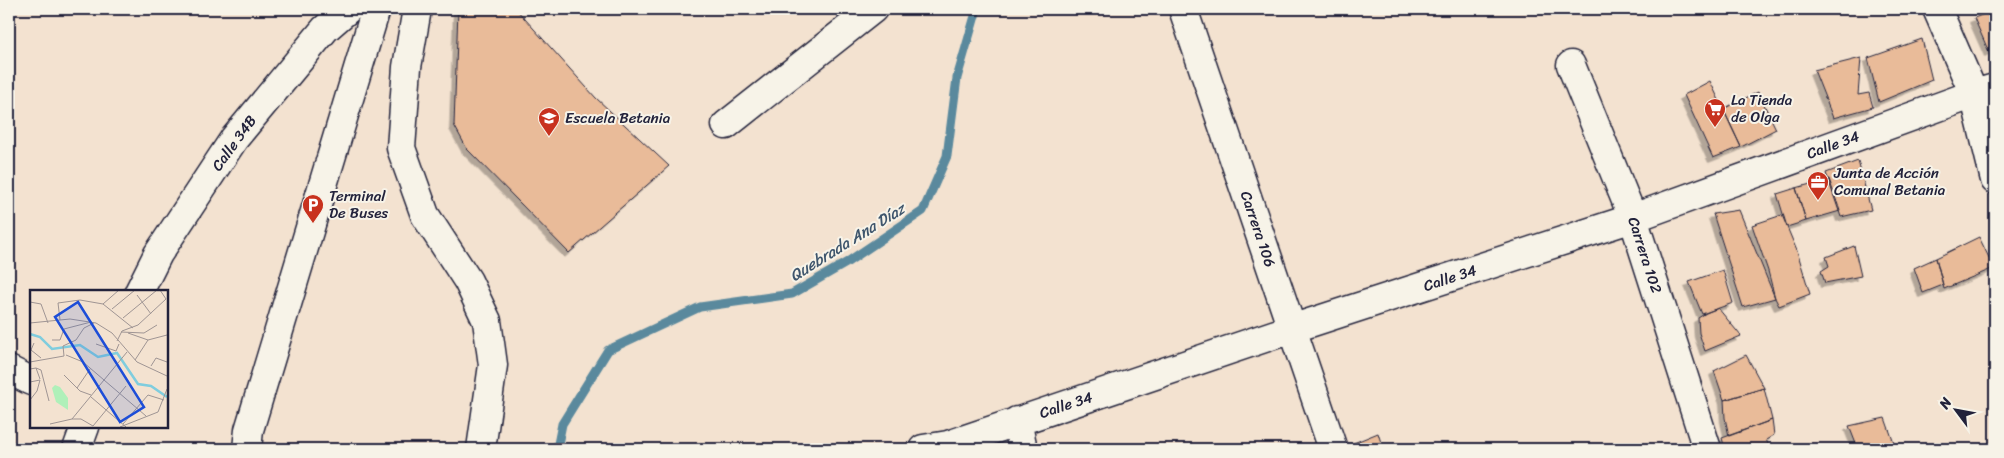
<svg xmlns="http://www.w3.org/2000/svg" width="2004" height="458" font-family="Sriracha,sans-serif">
<defs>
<filter id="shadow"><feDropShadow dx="-4.5" dy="4.5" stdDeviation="0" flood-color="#0004"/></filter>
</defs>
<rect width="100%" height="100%" fill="#f3e2d0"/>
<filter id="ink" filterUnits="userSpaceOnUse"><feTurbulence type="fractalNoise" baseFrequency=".02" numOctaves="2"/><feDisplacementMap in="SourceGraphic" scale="10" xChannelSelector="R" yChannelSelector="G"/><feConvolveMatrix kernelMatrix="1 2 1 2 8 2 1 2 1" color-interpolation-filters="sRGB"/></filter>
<g filter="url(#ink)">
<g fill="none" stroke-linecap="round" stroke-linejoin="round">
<path stroke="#5a899d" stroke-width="9" d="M 557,449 L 562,424 L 608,350 L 700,307 L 792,294 L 846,263 L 923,211 L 947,156 L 957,78 L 977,9"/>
</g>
<path fill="#e9bb99" stroke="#22223b" filter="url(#shadow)" d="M 458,9 L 516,9 L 596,98 L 669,166 L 569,253 L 467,149 L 454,125 Z
M 1995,10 L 1995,49 L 1989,52 L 1974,18 Z
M 1922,39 L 1932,80 L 1879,102 L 1868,58 Z
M 1861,58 L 1858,95 L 1869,93 L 1873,107 L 1833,118 L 1814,70 Z
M 1710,81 L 1741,147 L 1713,158 L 1684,95 Z
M 1758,92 L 1776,129 L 1741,147 L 1723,109 Z
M 1858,161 L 1871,210 L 1841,217 L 1826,173 Z
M 1829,179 L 1840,211 L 1806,221 L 1796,188 Z
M 1796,188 L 1806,221 L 1787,227 L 1777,194 Z
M 1739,210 L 1775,298 L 1743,307 L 1713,214 Z
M 1782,215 L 1797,251 L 1810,294 L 1779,306 L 1775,298 L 1768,271 L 1752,225 Z
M 1979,237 L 1994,268 L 1944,289 L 1936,258 Z
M 1854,246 L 1861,276 L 1825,283 L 1821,271 L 1829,266 L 1826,257 Z
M 1936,258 L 1943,285 L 1923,293 L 1914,268 Z
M 1723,270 L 1733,303 L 1702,314 L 1689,282 Z
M 1718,308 L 1741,336 L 1705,351 L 1699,333 L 1698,318 L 1706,313 Z
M 1746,355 L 1764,388 L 1724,400 L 1714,371 Z
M 1764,388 L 1772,420 L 1729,436 L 1725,418 L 1724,400 Z
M 1885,418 L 1896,449 L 1858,449 L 1849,426 Z
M 1772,420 L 1774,435 L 1766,440 L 1771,449 L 1725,449 L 1722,438 Z
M 1378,433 L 1383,449 L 1339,449 Z"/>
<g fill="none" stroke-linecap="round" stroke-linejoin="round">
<g stroke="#22223b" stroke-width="31">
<path id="minor" d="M 417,9 L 407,67 L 401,148 L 425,215 L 468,281 L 487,321 L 493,365 L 481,449
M 1183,9 L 1333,449
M 1937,9 L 1974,94 L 1995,180
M 1571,65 L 1633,218 L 1707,449
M 726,125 L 873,9
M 139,292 L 158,254 L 234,139 L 325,29 L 348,9
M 9,370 L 31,381
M 1017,421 L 1023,449
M 77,449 L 85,427
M 247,449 L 249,430 L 376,9
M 923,449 L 948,445 L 1291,329 L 1633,218 L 1974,94 L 1995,88"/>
</g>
<use href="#minor" stroke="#f7f3e8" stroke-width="28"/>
</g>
</g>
<defs>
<g id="supermarket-pin" transform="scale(1.125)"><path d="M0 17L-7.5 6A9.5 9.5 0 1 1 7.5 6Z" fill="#c8321e" stroke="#f7f3e8"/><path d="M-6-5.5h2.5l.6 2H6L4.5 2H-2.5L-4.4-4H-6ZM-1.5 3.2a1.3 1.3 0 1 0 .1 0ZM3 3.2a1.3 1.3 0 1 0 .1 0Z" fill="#fff"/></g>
<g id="school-pin" transform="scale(1.125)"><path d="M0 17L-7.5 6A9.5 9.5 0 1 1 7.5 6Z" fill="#c8321e" stroke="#f7f3e8"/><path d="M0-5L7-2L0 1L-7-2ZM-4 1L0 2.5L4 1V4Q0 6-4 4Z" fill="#fff"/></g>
<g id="office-pin" transform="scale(1.125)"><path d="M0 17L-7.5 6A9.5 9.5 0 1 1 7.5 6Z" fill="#c8321e" stroke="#f7f3e8"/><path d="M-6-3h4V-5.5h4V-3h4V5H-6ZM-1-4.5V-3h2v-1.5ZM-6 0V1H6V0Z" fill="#fff"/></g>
<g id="parking-pin" transform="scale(1.125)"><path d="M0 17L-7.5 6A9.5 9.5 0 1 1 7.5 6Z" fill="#c8321e" stroke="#f7f3e8"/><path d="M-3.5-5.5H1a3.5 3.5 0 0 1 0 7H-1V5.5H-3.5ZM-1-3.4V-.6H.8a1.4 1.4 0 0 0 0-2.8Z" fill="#fff"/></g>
</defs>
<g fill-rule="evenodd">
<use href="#supermarket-pin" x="1715" y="109"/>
<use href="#school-pin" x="549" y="118"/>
<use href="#office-pin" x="1818" y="182"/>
<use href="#parking-pin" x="313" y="205"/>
</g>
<g text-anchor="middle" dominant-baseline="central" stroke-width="4" stroke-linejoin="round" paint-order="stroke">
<g font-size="15" fill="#22223b" stroke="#f7f3e8" text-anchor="start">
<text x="1731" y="100">La Tienda<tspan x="1731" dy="17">de Olga</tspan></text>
<text x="565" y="118">Escuela Betania</text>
<text x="1834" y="173">Junta de Acción<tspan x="1834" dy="17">Comunal Betania</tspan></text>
<text x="329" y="196">Terminal<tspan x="329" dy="17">De Buses</tspan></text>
</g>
<g font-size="15" fill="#22223b" stroke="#f7f3e8">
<text transform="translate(234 143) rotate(-54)">Calle 34B</text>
<text transform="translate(1833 145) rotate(-20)">Calle 34</text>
<text transform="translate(1258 229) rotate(71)">Carrera 106</text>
<text transform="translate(1645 255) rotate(72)">Carrera 102</text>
<text transform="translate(1450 278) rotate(-18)">Calle 34</text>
<text transform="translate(1066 405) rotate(-18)">Calle 34</text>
</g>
<g font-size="16" font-style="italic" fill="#3e556c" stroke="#f7f3e8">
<text transform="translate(847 242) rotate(-32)">Quebrada Ana Díaz</text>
</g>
</g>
<g transform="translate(30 290)">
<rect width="138" height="138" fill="#f3e2d0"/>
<path d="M 25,95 L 30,97 L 38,108 L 38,120 L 26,112 L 22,98 Z" fill="#aff0b9"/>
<path fill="none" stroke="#7fcdde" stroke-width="2.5" d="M 0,44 L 10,47 L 22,59 L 50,55 L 68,67 L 87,63 L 108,94 L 121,96 L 137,107"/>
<path fill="none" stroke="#9f9594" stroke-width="1" d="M 107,5 L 121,24M 0,12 L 11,14 L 18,33M 73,14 L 89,0M 82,19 L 105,0M 93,28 L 127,0M 30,30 L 28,13 L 50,10 L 73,14 L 103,38M 0,33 L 40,29 L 66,33 L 82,43 L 107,72 L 137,86M 91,42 L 114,43 L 127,35M 98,43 L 118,50 L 137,45M 22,50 L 30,50 L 34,39 L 61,32M 87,51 L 92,41 L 108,35 L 136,9 L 130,0M 4,53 L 1,60 L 11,68M 66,54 L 86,61 L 89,54M 36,65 L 53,72 L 116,126M 105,70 L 118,50M 0,72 L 34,66 L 33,56 L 46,50 L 54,38 L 64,33M 121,76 L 126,68 L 137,72M 6,78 L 11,80 L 19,111M 0,79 L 6,78 L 10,89M 34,85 L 50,101 L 61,105M 0,92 L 10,90 L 7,101 L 0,110M 96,96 L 63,136 L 51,129 L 42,129 L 97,62M 47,98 L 60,79M 61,107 L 96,137M 20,134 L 42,129M 93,134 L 118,105 L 134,110M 90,137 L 128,122 L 137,99"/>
<path fill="#1d4ed8" fill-opacity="0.15" stroke="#1d4ed8" stroke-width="2.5" d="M 48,12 L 114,117 L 90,132 L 25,27 Z"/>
<rect width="138" height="138" fill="none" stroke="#22223b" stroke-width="2.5"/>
</g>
<rect width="2004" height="458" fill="none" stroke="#f7f3e8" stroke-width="30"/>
<rect x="15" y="15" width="1974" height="428" fill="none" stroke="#22223b" stroke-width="2" filter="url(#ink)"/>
<g transform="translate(1956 410) rotate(302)" stroke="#f7f3e8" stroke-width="4" paint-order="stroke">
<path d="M0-4L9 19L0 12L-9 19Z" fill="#22223b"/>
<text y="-8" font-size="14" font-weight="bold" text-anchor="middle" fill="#22223b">N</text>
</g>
</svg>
